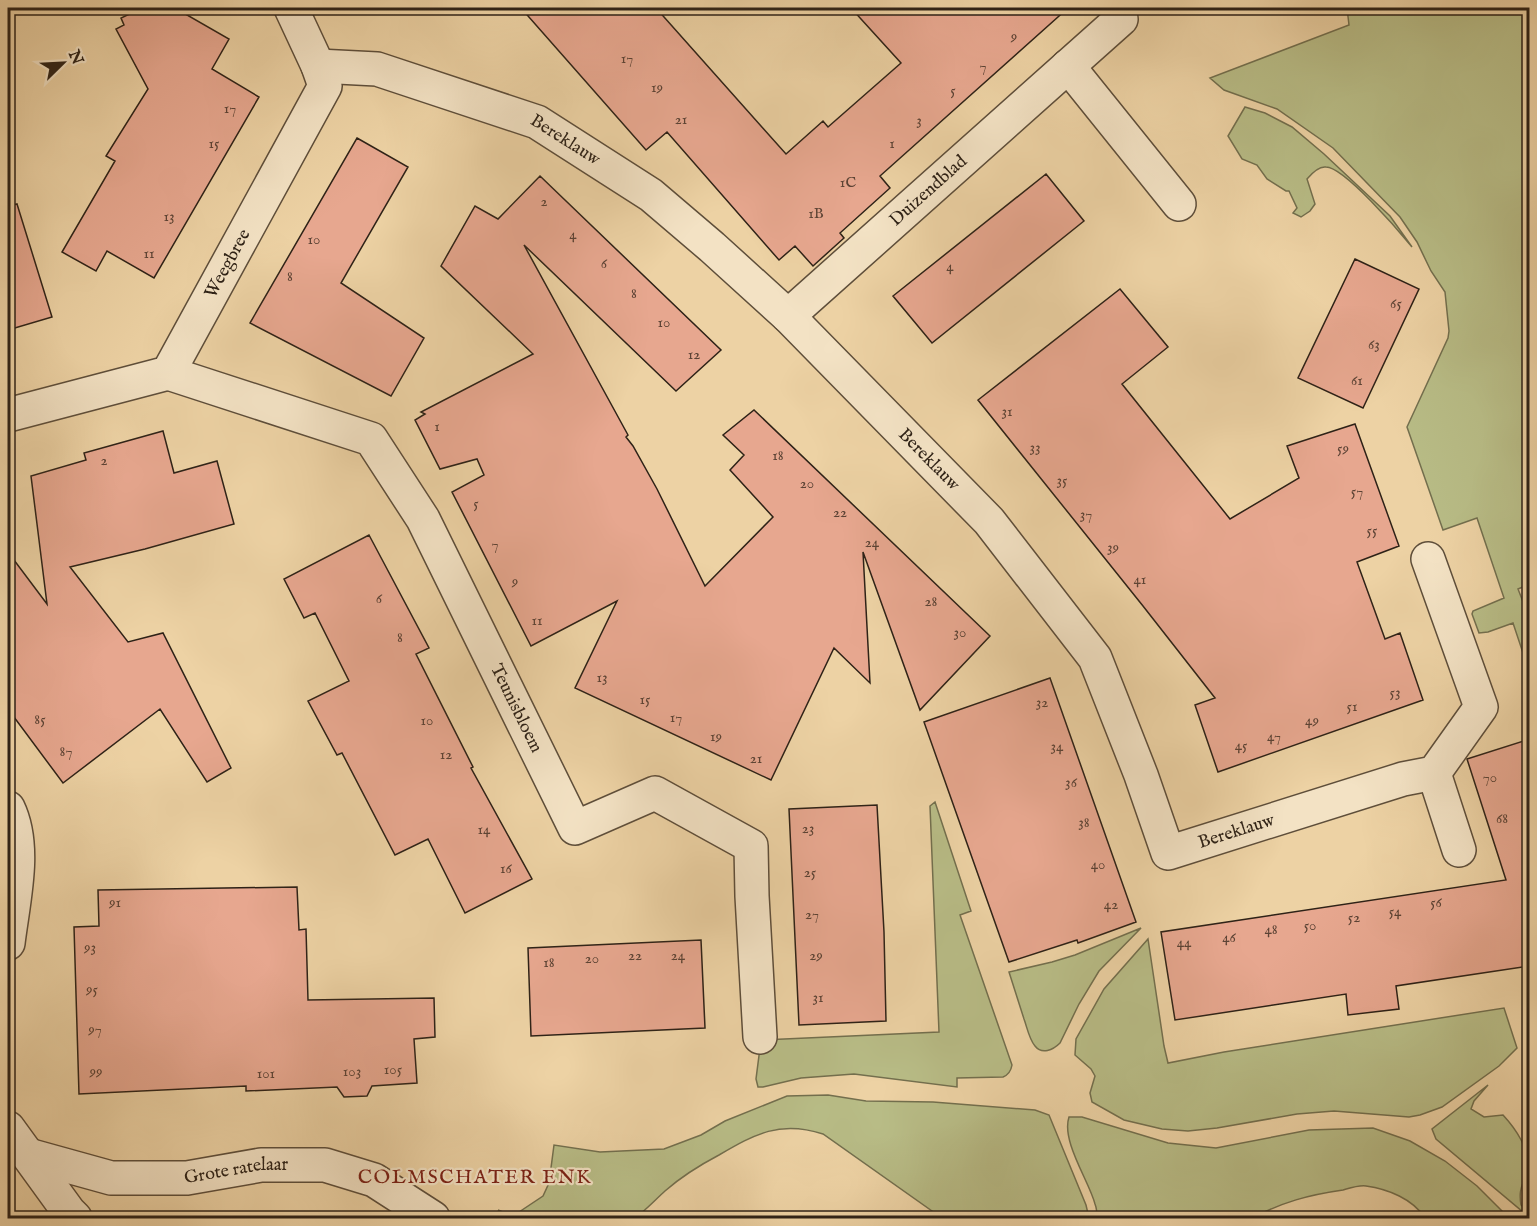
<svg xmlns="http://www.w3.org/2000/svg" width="1537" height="1226" font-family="'IM FELL English',serif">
<rect width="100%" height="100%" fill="#edd2a4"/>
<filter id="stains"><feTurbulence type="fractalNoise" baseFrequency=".00333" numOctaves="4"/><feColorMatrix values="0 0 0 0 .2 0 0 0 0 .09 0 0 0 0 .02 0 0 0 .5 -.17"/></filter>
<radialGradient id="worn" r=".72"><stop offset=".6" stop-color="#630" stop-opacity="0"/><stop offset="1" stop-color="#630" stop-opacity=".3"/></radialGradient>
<path fill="#b8bc86" stroke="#736f4e" stroke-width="1.5" d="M 1347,8 L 1529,8 L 1530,584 L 1518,589 L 1529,617 L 1529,671 L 1513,623 L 1488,632 L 1479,633 L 1472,614 L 1473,611 L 1504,598 L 1477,518 L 1443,530 L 1407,427 L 1448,338 L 1449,331 L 1445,292 L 1431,271 L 1417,242 L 1400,217 L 1333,148 L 1277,109 L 1224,90 L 1210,78 L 1349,25 Z
M 1245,107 L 1265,113 L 1292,127 L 1324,154 L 1390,216 L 1412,247 C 1399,231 1344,167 1326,167 C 1319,166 1312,173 1307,179 L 1315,204 L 1310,211 L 1301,217 L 1293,213 L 1297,208 L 1289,191 L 1286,191 L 1267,179 L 1257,165 L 1242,159 L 1228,136 Z
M 935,802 L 971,911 L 960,915 L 1012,1065 C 1011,1071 1008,1075 1003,1077 L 957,1078 L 957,1087 L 854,1074 L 801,1078 L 763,1087 L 758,1087 L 756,1079 L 761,1040 L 939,1032 L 930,806 Z
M 1141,928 L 1099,971 L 1079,1004 L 1060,1043 C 1053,1050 1042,1055 1035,1046 C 1029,1039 1027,1027 1024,1019 C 1019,1003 1014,988 1009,972 L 1052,962 L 1075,955 Z
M 1148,939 L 1164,1046 L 1168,1063 L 1224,1052 L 1504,1008 L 1517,1048 L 1499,1066 L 1442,1107 L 1420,1115 L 1409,1117 L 1334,1111 L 1297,1114 L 1217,1128 L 1188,1131 L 1162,1129 L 1124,1120 L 1092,1102 L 1090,1093 L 1095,1076 L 1091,1069 L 1075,1055 L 1076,1039 L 1104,989 Z
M 1488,1085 L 1474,1101 L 1471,1109 L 1484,1117 L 1503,1115 C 1515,1128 1531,1150 1527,1169 C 1524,1185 1518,1187 1521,1205 L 1527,1211 L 1529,1217 L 1436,1139 L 1432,1129 Z
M 828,1095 L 866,1101 L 933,1102 L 1035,1110 L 1049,1115 L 1086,1205 L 1089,1218 L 942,1218 L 823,1134 C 780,1120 755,1134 719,1155 C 700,1165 682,1176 665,1191 C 655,1200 646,1210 635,1218 L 507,1218 L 498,1210 L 513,1216 L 543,1196 L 549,1183 L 554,1145 L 600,1152 L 664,1149 L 701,1135 L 725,1121 L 787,1096 Z
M 1069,1117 L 1082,1117 L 1168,1143 L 1216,1148 L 1309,1130 L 1373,1128 L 1410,1141 L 1445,1161 L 1477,1186 L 1509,1218 L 1425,1218 C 1413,1199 1388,1189 1366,1186 C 1359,1185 1350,1188 1343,1190 C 1308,1195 1283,1202 1252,1218 L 1097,1218 C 1097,1214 1097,1209 1095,1204 C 1089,1181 1061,1141 1069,1117 Z"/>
<path fill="#e7a78f" stroke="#2e2217" stroke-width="1.5" d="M 142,8 L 175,8 L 229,39 L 212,69 L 259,97 L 154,278 L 107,251 L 96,271 L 62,252 L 115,161 L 106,156 L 148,89 L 116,29 L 124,25 L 121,18 Z
M 521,8 L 656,8 L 786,154 L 823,121 L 828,127 L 901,63 L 851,8 L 1068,8 L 880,176 L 890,188 L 840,233 L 844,238 L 813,266 L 795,246 L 779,260 L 667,132 L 646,150 Z
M 357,138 L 408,167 L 341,283 L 424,338 L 391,396 L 250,323 Z
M 1046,174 L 1084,221 L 932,343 L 893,296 Z
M 540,176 L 721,350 L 676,391 L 524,245 L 628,435 L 626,437 L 633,446 L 657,489 L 705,586 L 773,517 L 730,470 L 744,455 L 723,435 L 754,410 L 990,636 L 920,710 L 863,552 L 870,683 L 834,648 L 771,780 L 575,688 L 617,601 L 531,646 L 452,492 L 484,475 L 477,459 L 440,469 L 415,420 L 425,414 L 421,412 L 533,354 L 441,266 L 475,206 L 498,219 Z
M 17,204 L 52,317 L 8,330 L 8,206 Z
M 1355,259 L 1419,289 L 1363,408 L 1298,378 Z
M 1120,289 L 1168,347 L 1122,384 L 1230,519 L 1299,478 L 1287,446 L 1355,424 L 1399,546 L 1357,562 L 1385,639 L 1400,633 L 1423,700 L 1218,772 L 1195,705 L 1215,698 L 1143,606 L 978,400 Z
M 163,431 L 174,473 L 217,461 L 234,524 L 145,549 L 70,567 L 128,642 L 163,633 L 231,768 L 207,782 L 160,709 L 63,783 L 8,709 L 8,552 L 47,604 L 31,476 L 86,460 L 84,453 Z
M 369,535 L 429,648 L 416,654 L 473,767 L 471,768 L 532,879 L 465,913 L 428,839 L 395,855 L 342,753 L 337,755 L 308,701 L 349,681 L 315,613 L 304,618 L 284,579 Z
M 1050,678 L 1136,922 L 1078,943 L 1077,940 L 1009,962 L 924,722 Z
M 1530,739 L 1530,966 L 1396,986 L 1399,1009 L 1348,1015 L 1346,994 L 1175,1020 L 1161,932 L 1506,880 L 1467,759 Z
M 877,805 L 884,932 L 886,1021 L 799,1025 L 789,809 Z
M 297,887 L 299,930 L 306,929 L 308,1000 L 434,998 L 435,1037 L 414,1039 L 417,1083 L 372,1086 L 367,1096 L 344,1097 L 337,1087 L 246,1091 L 246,1086 L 79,1094 L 74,927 L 99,926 L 98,890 Z
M 701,940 L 705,1028 L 531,1036 L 528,948 Z"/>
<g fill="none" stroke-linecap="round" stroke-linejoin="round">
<g stroke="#5e4e3a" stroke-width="36">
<g id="minor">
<path id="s1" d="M 318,66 L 377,69 L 537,122 L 651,195 L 712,247 L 788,316 L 989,521 L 1095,658 L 1141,775 L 1168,853 L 1403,779 L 1434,773 L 1481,707 L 1428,559"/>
<path d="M 1068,66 L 1179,204"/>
<path id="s2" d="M 788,316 L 1121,19 L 1116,8"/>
<path id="s3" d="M 168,373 L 371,439 L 423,519 L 575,828 L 655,793 L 751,846 L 752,896 L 760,1037"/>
<path id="s4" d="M 8,415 L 168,373 L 325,86 L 318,66 L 291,8"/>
<path d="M 1434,773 L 1459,850"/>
<path d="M 8,808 C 27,847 13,901 8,943"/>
<path d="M 8,1128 L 69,1212 L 75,1218"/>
<path id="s5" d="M 28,1155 L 111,1178 L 187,1178 L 261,1165 L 325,1165 L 374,1180 L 433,1218"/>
</g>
</g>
<use href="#minor" stroke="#f3e2c4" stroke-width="33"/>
</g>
<g text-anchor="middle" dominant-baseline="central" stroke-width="4.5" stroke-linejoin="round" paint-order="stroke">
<g font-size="15" fill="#5c4335">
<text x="1014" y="36">9</text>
<text x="627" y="58">17</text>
<text x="983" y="66">7</text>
<text x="657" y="87">19</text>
<text x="953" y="90">5</text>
<text x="230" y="108">17</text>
<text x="681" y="119">21</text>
<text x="919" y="120">3</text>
<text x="214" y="143">15</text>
<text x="892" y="143">1</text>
<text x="848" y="182">1C</text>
<text x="544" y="201">2</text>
<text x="816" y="213">1B</text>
<text x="169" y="216">13</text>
<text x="573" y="234">4</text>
<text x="314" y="239">10</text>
<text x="149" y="253">11</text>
<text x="604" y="263">6</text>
<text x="950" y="266">4</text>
<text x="290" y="276">8</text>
<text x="634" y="293">8</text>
<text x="1396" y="303">65</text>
<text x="664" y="322">10</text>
<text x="1374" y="344">63</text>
<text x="694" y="354">12</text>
<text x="1357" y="380">61</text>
<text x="1007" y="411">31</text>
<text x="437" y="426">1</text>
<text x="1035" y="447">33</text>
<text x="1343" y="448">59</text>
<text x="778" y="455">18</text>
<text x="104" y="460">2</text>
<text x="1062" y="480">35</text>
<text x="807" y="483">20</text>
<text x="1357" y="491">57</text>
<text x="476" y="503">5</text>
<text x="840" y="512">22</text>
<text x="1086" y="514">37</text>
<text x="1372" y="530">55</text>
<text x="872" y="542">24</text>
<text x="495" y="544">7</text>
<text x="1113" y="547">39</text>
<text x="1140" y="579">41</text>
<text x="515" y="581">9</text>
<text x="379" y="598">6</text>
<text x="931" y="601">28</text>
<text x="537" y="620">11</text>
<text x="960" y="632">30</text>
<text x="400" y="637">8</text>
<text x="602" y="677">13</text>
<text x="1395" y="692">53</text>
<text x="645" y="699">15</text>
<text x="1042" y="702">32</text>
<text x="1352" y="706">51</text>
<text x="676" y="717">17</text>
<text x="40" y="719">85</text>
<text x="427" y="720">10</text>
<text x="1312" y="720">49</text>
<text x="716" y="736">19</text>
<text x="1274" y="736">47</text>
<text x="1241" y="745">45</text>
<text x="1057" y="746">34</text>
<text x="66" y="751">87</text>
<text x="446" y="754">12</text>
<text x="756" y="758">21</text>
<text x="1490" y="777">70</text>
<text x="1071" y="782">36</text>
<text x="1502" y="818">68</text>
<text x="1084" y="822">38</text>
<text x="808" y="828">23</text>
<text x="484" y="829">14</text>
<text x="1098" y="864">40</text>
<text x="506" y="868">16</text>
<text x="810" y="872">25</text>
<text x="115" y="902">91</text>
<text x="1436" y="902">56</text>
<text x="1111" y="904">42</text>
<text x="1395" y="911">54</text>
<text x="812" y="914">27</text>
<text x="1354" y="917">52</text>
<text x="1310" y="925">50</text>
<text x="1271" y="929">48</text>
<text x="1229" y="937">46</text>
<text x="1184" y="942">44</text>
<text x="90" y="947">93</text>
<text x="635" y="955">22</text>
<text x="678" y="955">24</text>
<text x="816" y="955">29</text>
<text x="592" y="958">20</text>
<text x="549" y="962">18</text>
<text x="92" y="989">95</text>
<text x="818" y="997">31</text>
<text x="95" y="1029">97</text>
<text x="393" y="1069">105</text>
<text x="96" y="1071">99</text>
<text x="352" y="1071">103</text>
<text x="266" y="1073">101</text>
</g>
<g font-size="18" fill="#2e2217" stroke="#f3e2c4">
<text stroke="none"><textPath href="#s1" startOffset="261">Bereklauw</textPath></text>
<text stroke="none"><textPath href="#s2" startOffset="188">Duizendblad</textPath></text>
<text stroke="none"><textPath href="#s4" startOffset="290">Weegbree</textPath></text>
<text stroke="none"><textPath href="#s1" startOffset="747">Bereklauw</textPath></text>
<text stroke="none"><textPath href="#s3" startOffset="520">Teunisbloem</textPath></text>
<text stroke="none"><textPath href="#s1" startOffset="1286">Bereklauw</textPath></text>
<text stroke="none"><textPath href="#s5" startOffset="212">Grote ratelaar</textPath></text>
</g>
<g font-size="20" letter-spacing="1.5" fill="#7a1f14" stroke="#f3e2c4">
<text x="475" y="1177">COLMSCHATER ENK</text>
</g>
</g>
<rect width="1537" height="1226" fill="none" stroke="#edd2a4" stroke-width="30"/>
<rect x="9" y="9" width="1519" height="1208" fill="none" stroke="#2e2217" stroke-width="3"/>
<rect x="15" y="15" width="1507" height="1196" fill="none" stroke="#2e2217" stroke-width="1.5"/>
<g transform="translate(63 63) rotate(66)" stroke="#f3e2c4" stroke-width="4.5" paint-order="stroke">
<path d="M0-4.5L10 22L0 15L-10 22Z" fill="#2e2217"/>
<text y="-9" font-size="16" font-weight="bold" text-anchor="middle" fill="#2e2217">N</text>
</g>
<rect width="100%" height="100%" filter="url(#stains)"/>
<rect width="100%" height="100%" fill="url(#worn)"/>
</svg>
